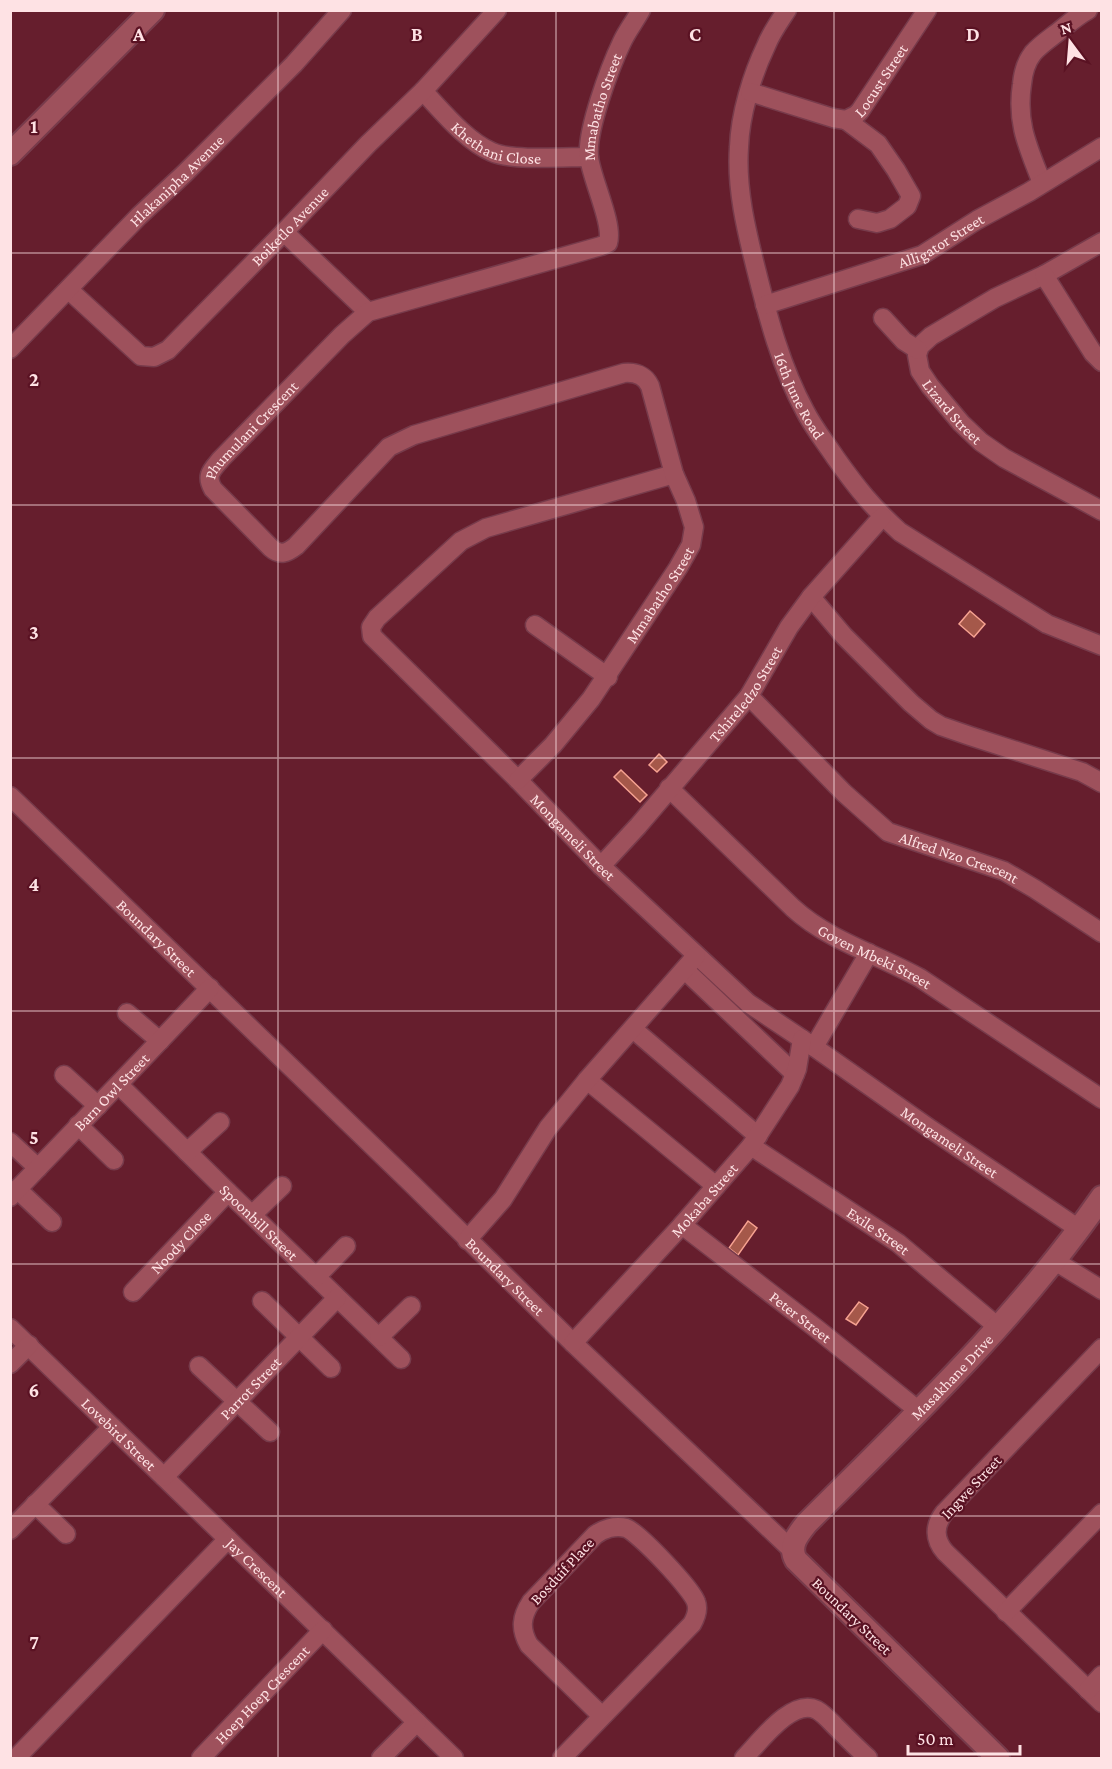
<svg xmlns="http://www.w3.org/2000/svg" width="1112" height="1769" font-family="'Crimson Pro',serif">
<rect width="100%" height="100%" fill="#661e2d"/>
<path fill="#a5584a" stroke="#f6a291" stroke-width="1.5" d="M 970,611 L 985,624 L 974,637 L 959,624 Z
M 659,754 L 667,762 L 657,772 L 649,765 Z
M 621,770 L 647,795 L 640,802 L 614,777 Z
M 748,1221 L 757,1228 L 738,1255 L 729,1248 Z
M 859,1302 L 868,1308 L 856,1325 L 846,1319 Z"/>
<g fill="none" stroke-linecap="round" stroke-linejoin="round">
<g stroke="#773b4b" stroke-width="21">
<g id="minor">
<path id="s1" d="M 787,10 C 779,22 771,33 766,46 C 752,75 740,115 739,147 C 736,188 746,229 756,269 C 768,317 781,367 805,411 C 813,427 825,442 835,457 C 857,488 872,507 900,532 L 1047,624 L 1102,646"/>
<path id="s2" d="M 423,91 C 442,111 466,141 492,152 C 511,161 566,157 589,157"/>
<path id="s3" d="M 750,92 L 833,118 L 846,120 L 856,115 L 860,111 L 927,10"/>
<path d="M 846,120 L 878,144 L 896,170 L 911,196 L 907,206 L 890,219 L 877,223 L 858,219"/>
<path d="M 1042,183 C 1028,147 1016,123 1022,84 C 1023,73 1026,62 1033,53 C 1040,45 1049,39 1058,32 C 1068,24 1077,16 1088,10"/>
<path d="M 284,232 L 368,312"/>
<path id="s4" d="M 1102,242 L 1044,275 L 995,298 L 931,336 L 920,346 L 917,355 L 920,371 L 930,386 L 961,423 L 981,442 L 1004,458 L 1102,511"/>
<path d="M 1044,275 L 1093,353 L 1102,362"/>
<path id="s5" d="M 69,290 L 141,356 L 154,357 L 168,350 L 284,232 L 368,144 L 423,91 L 497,10"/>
<path id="s6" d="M 765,305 L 922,255 L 977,220 L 1029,192 L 1102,147"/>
<path d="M 883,318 L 904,341 L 918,350"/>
<path id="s7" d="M 10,349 L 139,216 L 184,174 L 294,64 L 342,10"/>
<path id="s8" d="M 674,474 L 486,528 L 461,541 L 377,618 L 371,627 L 372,636 L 518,780 L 601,866 L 748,1003 L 814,1047 L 929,1128 L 1079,1229"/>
<path d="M 811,597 L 844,636 L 911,703 L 931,720 L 941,726 L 970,736 L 1082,772 L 1102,783"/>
<path d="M 535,625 L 608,677"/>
<path id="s9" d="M 749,696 L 844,793 L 888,832 L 1004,871 L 1035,889 L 1102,933"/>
<path id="s10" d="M 518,780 L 553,745 L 591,699 L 678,568 L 691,545 L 694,527 L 686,501 L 674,474 L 650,386 C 645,375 635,372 624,373 L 414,435 L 389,447 L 296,546 C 287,553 280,556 271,548 L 213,489 C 205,475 212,470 221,459 L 342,335 L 368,312 L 601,246 L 608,243 C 614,224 591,178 589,157 C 586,131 610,67 622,42 C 627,31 635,21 641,10"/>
<path id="s11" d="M 669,788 L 793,908 C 829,941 877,954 920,978 L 1102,1099"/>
<path id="s12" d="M 10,796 L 413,1185 L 573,1343 L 792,1550"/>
<path id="s13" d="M 601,866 L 638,826 L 749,696 L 789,627 L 811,597 L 882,517"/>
<path d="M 685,970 L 795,1074"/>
<path d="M 127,1013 L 160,1041"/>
<path d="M 633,1029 L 758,1136"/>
<path d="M 814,1047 L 869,953"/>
<path d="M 64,1075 L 98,1106"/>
<path d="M 587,1080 L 716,1186"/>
<path id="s14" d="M 119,1085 L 228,1192 L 401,1359"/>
<path d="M 78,1125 L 114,1160"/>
<path d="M 10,1142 L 38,1168"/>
<path id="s15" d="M 751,1146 L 898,1243 L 998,1327"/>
<path d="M 187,1152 L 220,1122"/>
<path d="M 17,1189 L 52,1222"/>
<path id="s16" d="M 10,1197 C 77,1127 144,1058 210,988"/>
<path d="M 253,1214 L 282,1186"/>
<path id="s17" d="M 682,1225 L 817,1329 L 919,1411"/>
<path d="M 467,1240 L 503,1199 L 548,1128 L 587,1080 L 696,956"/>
<path d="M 1055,1261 L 1102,1290"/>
<path d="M 316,1277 L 346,1246"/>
<path id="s18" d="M 133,1292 L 228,1192"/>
<path d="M 262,1301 L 331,1368"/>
<path id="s19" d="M 10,1328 L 454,1758"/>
<path d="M 379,1337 L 411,1306"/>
<path id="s20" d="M 573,1343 L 682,1225 L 751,1146 L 790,1086 L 797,1069 L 802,1039"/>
<path d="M 1102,1348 L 944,1513 C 934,1526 934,1539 945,1552 L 1102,1703"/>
<path d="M 10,1364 L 29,1345"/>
<path d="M 199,1366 L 270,1432"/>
<path id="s21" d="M 164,1477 L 337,1298"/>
<path d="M 35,1504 L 66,1534"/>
<path d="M 10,1530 L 112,1427"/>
<path d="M 1006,1612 L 1102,1513"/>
<path d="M 1088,1690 L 1102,1675"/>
<path d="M 16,1758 L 228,1539"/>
<path id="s22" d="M 201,1758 L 323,1630"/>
<path d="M 381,1758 L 417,1722"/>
<path d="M 562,1758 L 692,1624 C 696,1617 699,1610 696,1602 C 692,1589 638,1532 626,1528 C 615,1525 603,1529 595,1535 L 531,1602 C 521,1617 520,1629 529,1645 L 602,1716"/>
<path d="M 744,1758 C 759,1743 792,1697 817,1710 C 824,1714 829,1720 835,1726 C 846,1737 857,1748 868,1758"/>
</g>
</g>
<g stroke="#773b4b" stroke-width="26">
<g id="tertiary">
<path d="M 10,154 L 153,10"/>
<path id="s23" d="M 998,1758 L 796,1560 C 788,1546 798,1534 807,1523 C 911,1419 1018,1318 1102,1197"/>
</g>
</g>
<use href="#minor" stroke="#9e515c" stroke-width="18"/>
<use href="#tertiary" stroke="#9e515c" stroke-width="22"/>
</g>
<path fill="none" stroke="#fee2e4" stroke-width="1.5" stroke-opacity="0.55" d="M 278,10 L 278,1758M 556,10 L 556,1758M 834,10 L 834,1758M 10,253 L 1102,253M 10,505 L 1102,505M 10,758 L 1102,758M 10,1011 L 1102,1011M 10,1264 L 1102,1264M 10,1516 L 1102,1516"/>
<g text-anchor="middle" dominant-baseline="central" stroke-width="4.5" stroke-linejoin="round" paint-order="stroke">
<g font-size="16" fill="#fee2e4" stroke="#5a1223">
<text stroke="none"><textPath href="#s3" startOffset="154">Locust Street</textPath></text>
<text stroke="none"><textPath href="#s10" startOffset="1616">Mmabatho Street</textPath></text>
<text stroke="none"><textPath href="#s2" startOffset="94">Khethani Close</textPath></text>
<text stroke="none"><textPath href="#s7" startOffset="237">Hlakanipha Avenue</textPath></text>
<text stroke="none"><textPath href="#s5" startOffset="300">Boiketlo Avenue</textPath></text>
<text stroke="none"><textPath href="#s6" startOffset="188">Alligator Street</textPath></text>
<text stroke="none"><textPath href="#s1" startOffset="405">16th June Road</textPath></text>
<text stroke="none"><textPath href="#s4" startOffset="288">Lizard Street</textPath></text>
<text stroke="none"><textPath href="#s10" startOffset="1059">Phumulani Crescent</textPath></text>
<text stroke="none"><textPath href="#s10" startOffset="234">Mmabatho Street</textPath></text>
<text stroke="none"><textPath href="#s13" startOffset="225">Tshireledzo Street</textPath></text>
<text stroke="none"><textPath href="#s8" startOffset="642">Mongameli Street</textPath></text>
<text stroke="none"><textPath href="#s9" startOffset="270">Alfred Nzo Crescent</textPath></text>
<text stroke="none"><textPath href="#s12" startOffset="204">Boundary Street</textPath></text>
<text stroke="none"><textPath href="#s11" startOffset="268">Goven Mbeki Street</textPath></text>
<text stroke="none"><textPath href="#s16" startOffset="146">Barn Owl Street</textPath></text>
<text stroke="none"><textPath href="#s8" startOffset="1128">Mongameli Street</textPath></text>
<text stroke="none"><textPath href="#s20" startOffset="194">Mokaba Street</textPath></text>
<text stroke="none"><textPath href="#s14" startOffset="196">Spoonbill Street</textPath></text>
<text stroke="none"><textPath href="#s15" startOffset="153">Exile Street</textPath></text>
<text stroke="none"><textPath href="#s18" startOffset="69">Noody Close</textPath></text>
<text stroke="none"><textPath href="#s12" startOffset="690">Boundary Street</textPath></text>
<text stroke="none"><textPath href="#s17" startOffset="150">Peter Street</textPath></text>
<text stroke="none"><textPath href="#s23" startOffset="530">Masakhane Drive</textPath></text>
<text stroke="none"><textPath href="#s21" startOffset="124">Parrot Street</textPath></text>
<text stroke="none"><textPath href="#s19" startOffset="152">Lovebird Street</textPath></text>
<text transform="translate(971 1487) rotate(-47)">Ingwe Street</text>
<text transform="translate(562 1571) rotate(-47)">Bosduif Place</text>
<text stroke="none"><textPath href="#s19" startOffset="344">Jay Crescent</textPath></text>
<text transform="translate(852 1616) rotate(44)">Boundary Street</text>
<text stroke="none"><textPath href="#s22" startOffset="88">Hoep Hoep Crescent</textPath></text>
</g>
</g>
<g font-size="20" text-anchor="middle" font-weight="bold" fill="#fee2e4" stroke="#5a1223" stroke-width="4.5" stroke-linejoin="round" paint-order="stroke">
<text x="139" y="41">A</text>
<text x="417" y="41">B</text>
<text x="695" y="41">C</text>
<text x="973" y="41">D</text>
<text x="34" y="133">1</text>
<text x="34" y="386">2</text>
<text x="34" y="639">3</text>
<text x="34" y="891">4</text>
<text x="34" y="1144">5</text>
<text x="34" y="1397">6</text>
<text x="34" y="1649">7</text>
</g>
<rect width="1112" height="1769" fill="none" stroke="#fee2e4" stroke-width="24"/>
<g transform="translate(1070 42) rotate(344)" stroke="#5a1223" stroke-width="4.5" paint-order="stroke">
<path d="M0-4.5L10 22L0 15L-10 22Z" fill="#fee2e4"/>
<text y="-9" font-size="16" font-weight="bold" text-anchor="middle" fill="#fee2e4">N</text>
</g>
<path d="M908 1745v9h112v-9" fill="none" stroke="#fee2e4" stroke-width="3"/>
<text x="917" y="1745" font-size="18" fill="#fee2e4" stroke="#5a1223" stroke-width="4.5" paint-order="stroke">50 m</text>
</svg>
